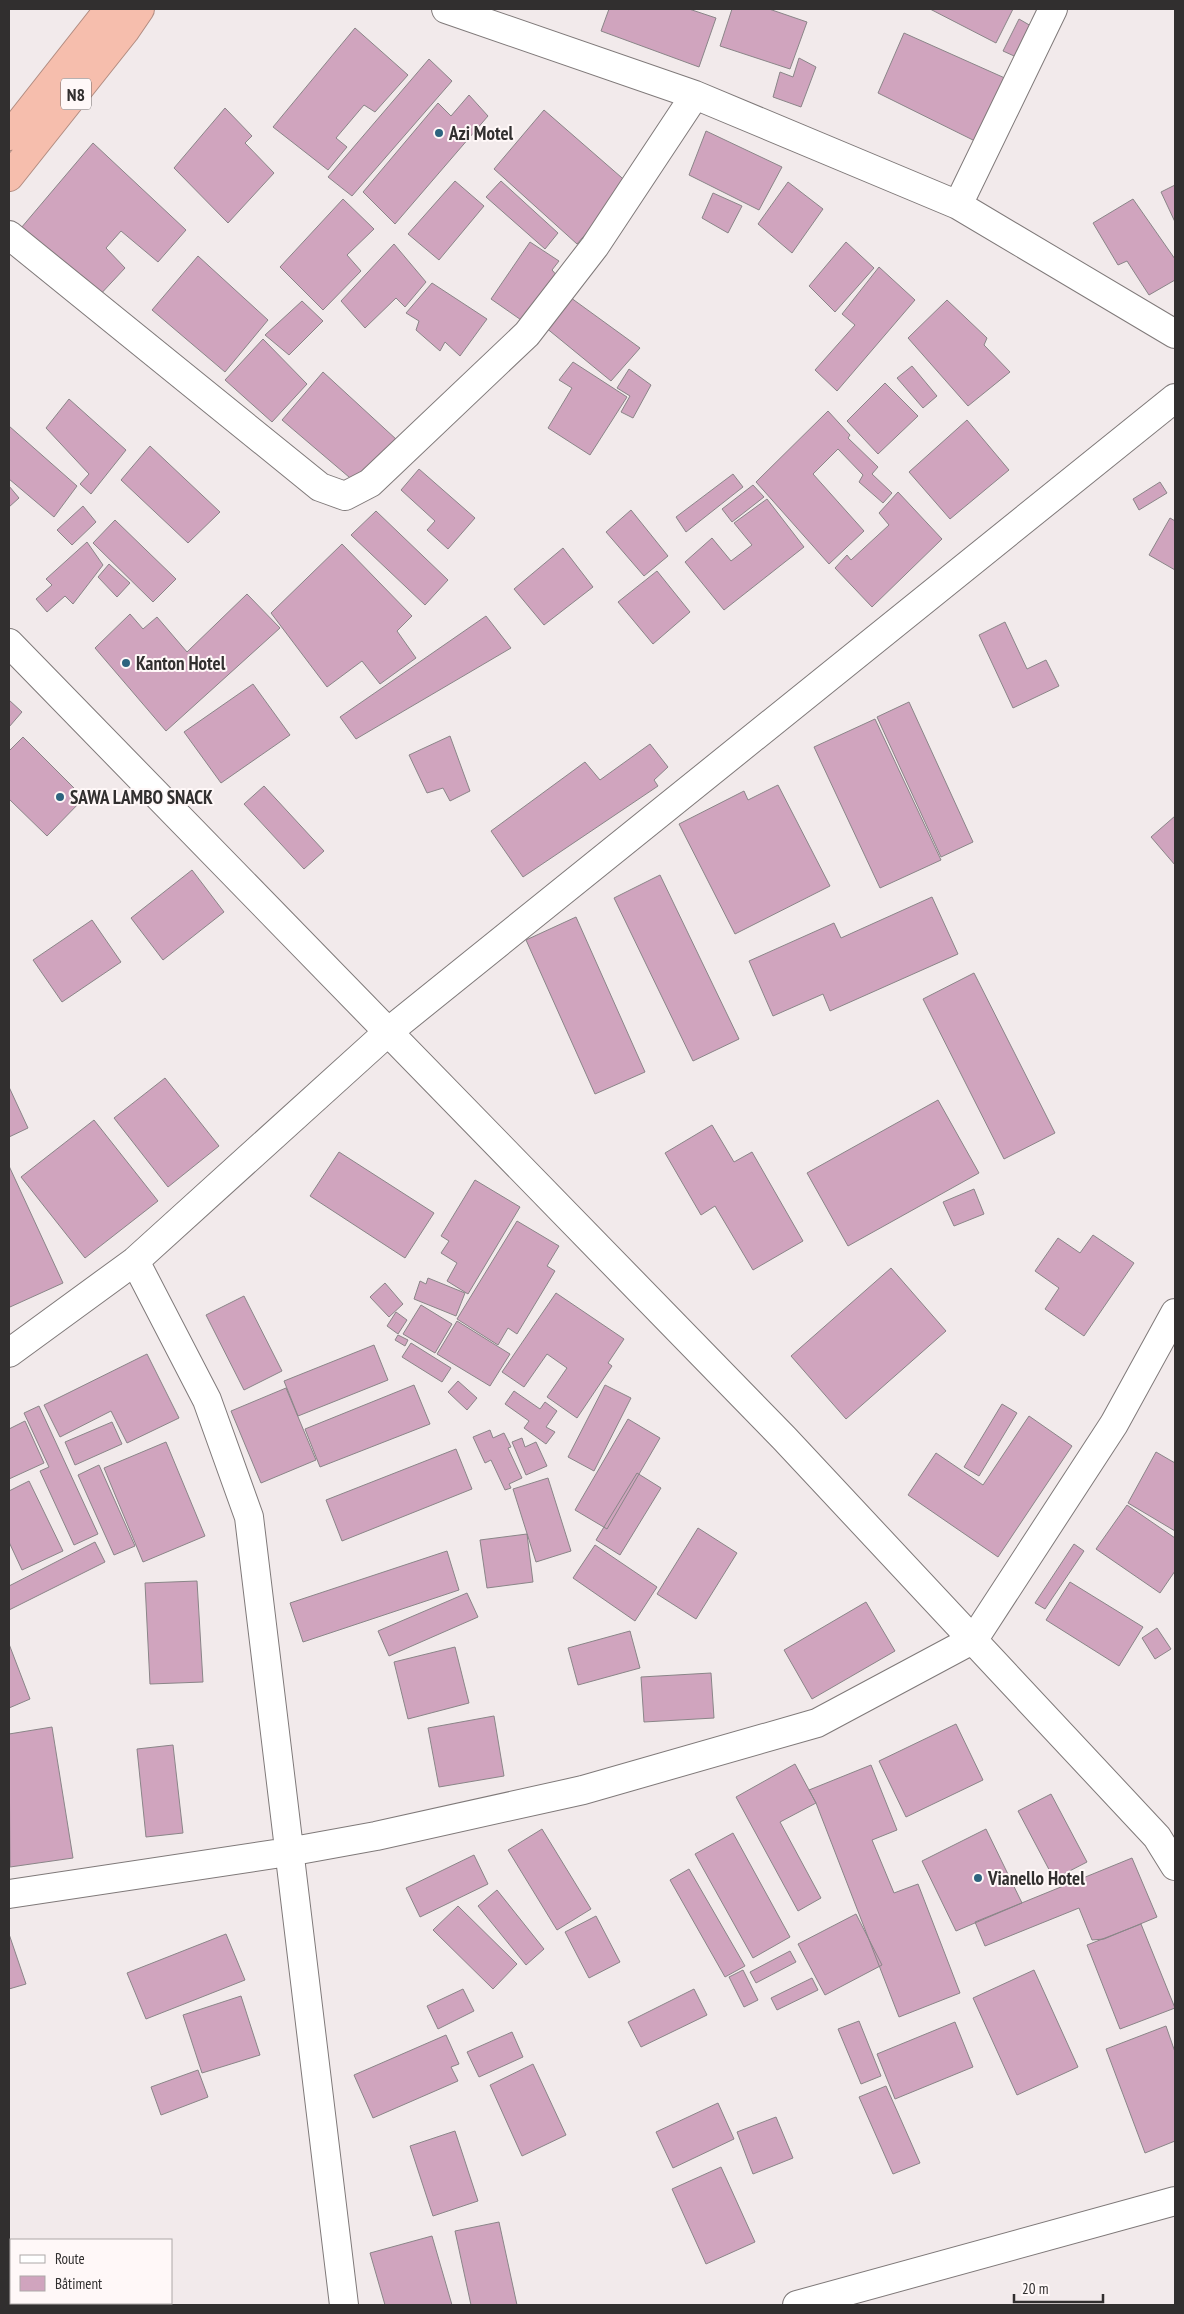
<svg xmlns="http://www.w3.org/2000/svg" width="1184" height="2314" font-family="'PT Sans Narrow',sans-serif">
<rect width="100%" height="100%" fill="#f2eaeb"/>
<path fill="#d0a4be" stroke="#8a8588" d="M 609,9 L 689,9 L 716,18 L 699,67 L 601,31 Z
M 732,9 L 769,9 L 807,22 L 790,69 L 720,46 Z
M 930,9 L 1013,9 L 996,43 Z
M 1019,19 L 1038,30 L 1023,60 L 1003,51 Z
M 355,28 L 408,75 L 375,112 L 364,105 L 336,138 L 347,147 L 328,170 L 273,127 Z
M 904,33 L 1007,79 L 979,143 L 878,93 Z
M 799,58 L 816,67 L 801,107 L 773,97 L 780,72 L 793,77 Z
M 429,59 L 452,81 L 352,196 L 328,177 Z
M 469,95 L 488,116 L 395,224 L 363,192 L 438,103 L 451,116 Z
M 225,108 L 252,136 L 245,143 L 274,173 L 228,223 L 174,168 Z
M 544,110 L 629,184 L 577,244 L 494,169 Z
M 706,131 L 782,167 L 759,210 L 689,175 Z
M 93,143 L 186,230 L 158,262 L 121,231 L 106,248 L 125,268 L 97,298 L 21,228 Z
M 455,181 L 484,206 L 439,260 L 408,234 Z
M 501,181 L 558,233 L 545,249 L 486,197 Z
M 788,182 L 823,209 L 792,253 L 758,224 Z
M 1175,185 L 1175,222 L 1161,192 Z
M 713,193 L 742,206 L 728,233 L 702,218 Z
M 343,199 L 374,229 L 347,255 L 361,271 L 323,310 L 280,267 Z
M 1133,199 L 1175,259 L 1175,280 L 1149,295 L 1127,261 L 1118,265 L 1093,223 Z
M 530,242 L 559,261 L 552,270 L 559,278 L 524,322 L 491,299 Z
M 846,242 L 874,268 L 835,312 L 809,286 Z
M 394,244 L 426,282 L 405,307 L 396,298 L 365,328 L 341,301 Z
M 198,256 L 268,320 L 225,372 L 152,310 Z
M 879,267 L 915,300 L 837,391 L 815,370 L 855,325 L 842,314 Z
M 432,283 L 487,319 L 460,356 L 445,342 L 440,351 L 416,330 L 419,321 L 406,313 Z
M 567,295 L 640,348 L 611,381 L 545,327 Z
M 947,300 L 987,338 L 984,345 L 1010,372 L 968,406 L 908,338 Z
M 302,301 L 323,321 L 289,355 L 265,335 Z
M 263,339 L 307,384 L 272,422 L 225,380 Z
M 573,362 L 627,397 L 590,455 L 548,428 L 572,388 L 559,380 Z
M 912,366 L 937,396 L 923,408 L 897,378 Z
M 629,369 L 651,385 L 633,418 L 621,412 L 630,396 L 617,388 Z
M 323,372 L 397,440 L 356,483 L 282,420 Z
M 885,383 L 918,416 L 878,454 L 847,421 Z
M 69,399 L 126,450 L 91,494 L 80,484 L 89,474 L 46,428 Z
M 828,411 L 850,435 L 848,438 L 878,467 L 872,474 L 892,493 L 883,503 L 859,482 L 863,475 L 838,449 L 813,474 L 864,531 L 829,564 L 756,482 Z
M 967,420 L 1009,470 L 950,519 L 909,472 Z
M 9,426 L 77,486 L 54,517 L 9,479 Z
M 150,446 L 220,512 L 188,543 L 121,480 Z
M 419,469 L 475,518 L 448,549 L 427,530 L 435,521 L 401,490 Z
M 733,474 L 743,487 L 686,532 L 676,517 Z
M 1160,482 L 1167,493 L 1139,510 L 1133,499 Z
M 753,485 L 764,497 L 732,522 L 722,509 Z
M 9,486 L 19,498 L 9,507 Z
M 898,492 L 942,539 L 872,607 L 835,568 L 847,555 L 851,560 L 889,525 L 879,513 Z
M 767,499 L 804,547 L 724,610 L 685,562 L 712,538 L 731,561 L 752,545 L 734,523 Z
M 83,506 L 96,522 L 72,545 L 57,530 Z
M 631,510 L 668,556 L 644,576 L 606,532 Z
M 376,511 L 448,580 L 425,605 L 351,535 Z
M 1170,518 L 1175,521 L 1175,570 L 1149,555 Z
M 115,520 L 176,579 L 153,602 L 93,543 Z
M 87,542 L 103,565 L 73,604 L 65,596 L 47,612 L 36,599 L 52,585 L 46,579 Z
M 342,544 L 412,616 L 397,631 L 416,658 L 380,684 L 362,661 L 327,687 L 271,613 Z
M 563,548 L 593,587 L 544,625 L 514,589 Z
M 109,564 L 130,583 L 117,597 L 98,577 Z
M 657,571 L 690,612 L 653,644 L 618,602 Z
M 247,594 L 280,628 L 166,731 L 95,648 L 130,614 L 143,629 L 157,617 L 187,652 Z
M 486,616 L 511,648 L 356,739 L 340,717 Z
M 1005,622 L 1027,669 L 1046,660 L 1059,686 L 1013,708 L 979,635 Z
M 253,684 L 290,735 L 221,783 L 184,732 Z
M 9,700 L 22,712 L 9,727 Z
M 909,702 L 973,842 L 941,857 L 877,717 Z
M 875,719 L 941,860 L 880,888 L 814,747 Z
M 450,736 L 470,791 L 450,801 L 443,788 L 427,793 L 409,755 Z
M 23,737 L 84,798 L 47,836 L 9,799 L 9,751 Z
M 650,744 L 668,767 L 654,780 L 658,786 L 523,877 L 491,831 L 585,762 L 600,780 Z
M 778,785 L 830,886 L 735,934 L 679,824 L 744,791 L 748,800 Z
M 264,786 L 324,851 L 304,869 L 244,804 Z
M 1175,816 L 1175,865 L 1151,837 Z
M 192,870 L 224,912 L 163,960 L 131,918 Z
M 660,875 L 739,1039 L 693,1061 L 614,898 Z
M 932,897 L 958,954 L 830,1011 L 823,994 L 773,1016 L 749,961 L 834,923 L 841,938 Z
M 576,917 L 645,1072 L 595,1094 L 526,940 Z
M 92,920 L 121,962 L 62,1002 L 33,960 Z
M 974,973 L 1055,1133 L 1004,1159 L 923,999 Z
M 165,1078 L 219,1146 L 168,1187 L 114,1118 Z
M 9,1087 L 28,1128 L 9,1137 Z
M 938,1100 L 979,1173 L 848,1246 L 807,1173 Z
M 94,1120 L 158,1201 L 85,1258 L 21,1177 Z
M 712,1125 L 734,1162 L 752,1152 L 803,1241 L 753,1270 L 715,1206 L 701,1215 L 665,1153 Z
M 339,1152 L 434,1213 L 405,1258 L 310,1196 Z
M 9,1166 L 63,1283 L 10,1307 L 9,1304 Z
M 475,1180 L 520,1207 L 468,1294 L 447,1281 L 457,1263 L 441,1253 L 449,1241 L 441,1236 Z
M 974,1189 L 984,1214 L 954,1226 L 943,1202 Z
M 517,1221 L 559,1246 L 547,1266 L 555,1271 L 517,1334 L 508,1328 L 498,1345 L 457,1319 Z
M 1093,1235 L 1134,1263 L 1084,1336 L 1045,1309 L 1059,1288 L 1035,1271 L 1058,1238 L 1080,1253 Z
M 891,1268 L 946,1331 L 846,1419 L 791,1356 Z
M 428,1278 L 465,1293 L 456,1316 L 414,1299 L 420,1281 L 426,1284 Z
M 385,1283 L 403,1304 L 389,1317 L 370,1297 Z
M 556,1293 L 624,1339 L 608,1363 L 612,1366 L 577,1418 L 547,1397 L 567,1368 L 547,1354 L 524,1387 L 502,1372 Z
M 244,1296 L 282,1371 L 244,1390 L 206,1315 Z
M 421,1305 L 452,1324 L 435,1353 L 403,1334 Z
M 396,1312 L 407,1320 L 398,1334 L 387,1326 Z
M 457,1321 L 510,1354 L 490,1386 L 437,1354 Z
M 398,1335 L 408,1340 L 405,1346 L 395,1340 Z
M 411,1343 L 451,1368 L 442,1382 L 402,1357 Z
M 374,1345 L 388,1380 L 298,1416 L 284,1381 Z
M 147,1354 L 179,1418 L 127,1443 L 111,1411 L 60,1437 L 44,1405 Z
M 458,1381 L 477,1398 L 467,1410 L 448,1392 Z
M 414,1385 L 430,1424 L 320,1467 L 305,1429 Z
M 605,1385 L 631,1398 L 594,1471 L 568,1457 Z
M 286,1388 L 316,1460 L 261,1483 L 231,1411 Z
M 514,1391 L 540,1409 L 545,1402 L 557,1411 L 546,1427 L 555,1432 L 546,1444 L 524,1428 L 529,1421 L 505,1404 Z
M 1002,1404 L 1017,1413 L 979,1476 L 964,1467 Z
M 39,1406 L 98,1534 L 74,1545 L 40,1471 L 49,1467 L 24,1413 Z
M 1029,1416 L 1072,1446 L 998,1557 L 908,1495 L 936,1453 L 983,1485 Z
M 628,1419 L 660,1438 L 607,1529 L 575,1510 Z
M 25,1421 L 44,1463 L 9,1479 L 9,1429 Z
M 112,1422 L 122,1444 L 75,1465 L 65,1442 Z
M 490,1430 L 493,1438 L 504,1433 L 511,1447 L 508,1448 L 522,1478 L 509,1484 L 511,1488 L 505,1490 L 491,1460 L 485,1463 L 473,1437 Z
M 522,1438 L 525,1447 L 536,1442 L 547,1466 L 526,1475 L 512,1442 Z
M 166,1442 L 205,1536 L 143,1562 L 104,1468 Z
M 456,1449 L 472,1489 L 342,1541 L 326,1500 Z
M 1156,1452 L 1175,1463 L 1175,1531 L 1128,1503 Z
M 99,1465 L 135,1546 L 114,1555 L 78,1475 Z
M 637,1473 L 661,1488 L 620,1555 L 596,1540 Z
M 548,1478 L 571,1551 L 536,1562 L 513,1489 Z
M 29,1481 L 63,1551 L 22,1570 L 9,1542 L 9,1491 Z
M 1127,1505 L 1175,1538 L 1175,1571 L 1160,1593 L 1096,1549 Z
M 698,1528 L 737,1553 L 696,1619 L 657,1594 Z
M 527,1534 L 533,1582 L 487,1588 L 480,1540 Z
M 95,1542 L 105,1562 L 9,1610 L 9,1586 Z
M 1074,1544 L 1084,1551 L 1045,1609 L 1035,1603 Z
M 595,1545 L 657,1587 L 635,1621 L 573,1578 Z
M 447,1551 L 459,1590 L 303,1642 L 290,1603 Z
M 197,1581 L 203,1682 L 150,1684 L 145,1583 Z
M 1070,1582 L 1143,1627 L 1119,1666 L 1046,1620 Z
M 467,1593 L 478,1617 L 389,1656 L 378,1631 Z
M 866,1602 L 895,1651 L 812,1699 L 784,1650 Z
M 1157,1628 L 1171,1649 L 1155,1659 L 1142,1638 Z
M 630,1631 L 640,1668 L 578,1685 L 568,1648 Z
M 9,1644 L 30,1699 L 9,1708 Z
M 455,1647 L 469,1703 L 408,1719 L 394,1662 Z
M 711,1673 L 714,1718 L 644,1722 L 641,1677 Z
M 494,1716 L 504,1776 L 439,1787 L 428,1728 Z
M 956,1724 L 983,1780 L 906,1817 L 879,1761 Z
M 52,1727 L 73,1858 L 10,1867 L 9,1734 Z
M 173,1745 L 183,1833 L 146,1837 L 137,1749 Z
M 795,1764 L 816,1803 L 780,1822 L 821,1898 L 798,1911 L 736,1797 Z
M 871,1765 L 897,1830 L 872,1840 L 894,1893 L 918,1884 L 960,1993 L 899,2017 L 816,1803 L 809,1790 Z
M 1051,1794 L 1087,1862 L 1054,1879 L 1018,1811 Z
M 542,1829 L 591,1909 L 557,1930 L 508,1850 Z
M 986,1829 L 1022,1903 L 956,1931 L 922,1861 Z
M 733,1833 L 790,1937 L 753,1958 L 695,1854 Z
M 474,1855 L 488,1884 L 420,1917 L 406,1888 Z
M 1132,1858 L 1157,1917 L 1104,1939 L 1092,1940 L 1079,1908 L 985,1946 L 975,1922 Z
M 689,1869 L 745,1966 L 725,1977 L 670,1880 Z
M 497,1890 L 544,1949 L 526,1965 L 478,1906 Z
M 458,1906 L 517,1964 L 493,1989 L 433,1930 Z
M 856,1914 L 882,1965 L 825,1995 L 798,1944 Z
M 596,1916 L 620,1962 L 589,1978 L 565,1932 Z
M 1141,1924 L 1175,2008 L 1120,2029 L 1087,1945 Z
M 9,1934 L 26,1984 L 9,1989 Z
M 226,1934 L 245,1980 L 146,2019 L 127,1973 Z
M 790,1951 L 796,1962 L 756,1983 L 750,1972 Z
M 743,1970 L 758,2000 L 744,2007 L 729,1977 Z
M 1034,1970 L 1078,2067 L 1017,2095 L 973,1998 Z
M 812,1978 L 818,1990 L 777,2010 L 771,1998 Z
M 463,1989 L 474,2011 L 438,2029 L 427,2006 Z
M 694,1989 L 707,2015 L 641,2047 L 628,2022 Z
M 241,1996 L 260,2055 L 202,2073 L 183,2015 Z
M 859,2021 L 881,2076 L 861,2084 L 838,2029 Z
M 955,2022 L 973,2067 L 895,2099 L 877,2054 Z
M 1166,2026 L 1175,2052 L 1175,2141 L 1145,2153 L 1106,2049 Z
M 512,2032 L 523,2057 L 479,2077 L 467,2052 Z
M 446,2035 L 459,2064 L 451,2067 L 458,2081 L 373,2118 L 354,2075 Z
M 533,2064 L 566,2135 L 522,2156 L 490,2085 Z
M 198,2070 L 208,2097 L 161,2115 L 151,2087 Z
M 886,2086 L 920,2163 L 893,2174 L 859,2097 Z
M 718,2103 L 734,2139 L 673,2168 L 656,2132 Z
M 776,2117 L 793,2158 L 753,2174 L 737,2132 Z
M 455,2131 L 478,2201 L 433,2216 L 410,2146 Z
M 721,2167 L 755,2242 L 706,2264 L 672,2189 Z
M 499,2222 L 517,2305 L 471,2305 L 455,2231 Z
M 432,2236 L 452,2305 L 385,2305 L 370,2253 Z"/>
<g fill="none" stroke-linecap="round" stroke-linejoin="round">
<g stroke="#7f7979" stroke-width="30">
<path id="minor" d="M 446,9 L 695,95 L 958,205 L 1175,334
M 958,205 L 1053,9
M 9,235 L 320,487 L 345,496 L 370,483 L 527,334 L 595,246 L 695,95
M 9,643 L 784,1438 L 1157,1837 L 1175,1866
M 135,1261 L 207,1400 L 249,1517 L 344,2305
M 9,1353 L 135,1261 L 388,1032 L 1175,398
M 9,1894 L 288,1852 L 376,1836 L 583,1790 L 817,1723 L 974,1639 L 1114,1424 L 1175,1313
M 797,2305 L 1175,2201"/>
</g>
<g stroke="#b18c81" stroke-width="30">
<path id="highway" d="M 9,136 L 109,9
M 9,177 L 125,31 L 140,9"/>
</g>
<use href="#minor" stroke="#fff" stroke-width="28"/>
<use href="#highway" stroke="#f6bead" stroke-width="28"/>
</g>
<g fill="#2d647f" stroke="#fff8f8" stroke-width="2">
<circle cx="439" cy="133" r="5"/>
<circle cx="126" cy="663" r="5"/>
<circle cx="60" cy="797" r="5"/>
<circle cx="978" cy="1878" r="5"/>
</g>
<g text-anchor="middle" dominant-baseline="central" stroke-width="4" stroke-linejoin="round" paint-order="stroke">
<rect fill="#fff8f8" stroke="#6f6b6b" stroke-width="1" x="61" y="78.5" width="30" height="31" rx="4"/>
<g font-size="18" font-weight="bold" fill="#312f2f">
<text x="76" y="94">N8</text>
</g>
<g font-size="19" font-weight="bold" fill="#312f2f" stroke="#fff8f8" text-anchor="start">
<text x="449" y="133">Azi Motel</text>
<text x="136" y="663">Kanton Hotel</text>
<text x="70" y="797">SAWA LAMBO SNACK</text>
<text x="988" y="1878">Vianello Hotel</text>
</g>
</g>
<rect width="1184" height="2314" fill="none" stroke="#312f2f" stroke-width="20"/>
<rect x="10" y="2239" width="162" height="65" fill="#fff8f8" stroke="#ada8a8"/>
<rect x="20" y="2255" width="25" height="8" fill="#ffffff" stroke="#ada8a8"/>
<text x="55" y="2264" font-size="15" fill="#312f2f">Route</text>
<rect x="20" y="2276" width="25" height="15" fill="#d0a4be" stroke="#ada8a8"/>
<text x="55" y="2289" font-size="15" fill="#312f2f">Bâtiment</text>
<path d="M1014 2294v8h89v-8" fill="none" stroke="#312f2f" stroke-width="2.5"/>
<text x="1022" y="2294" font-size="15" fill="#312f2f" stroke="#fff8f8" stroke-width="4" paint-order="stroke">20 m</text>
</svg>
